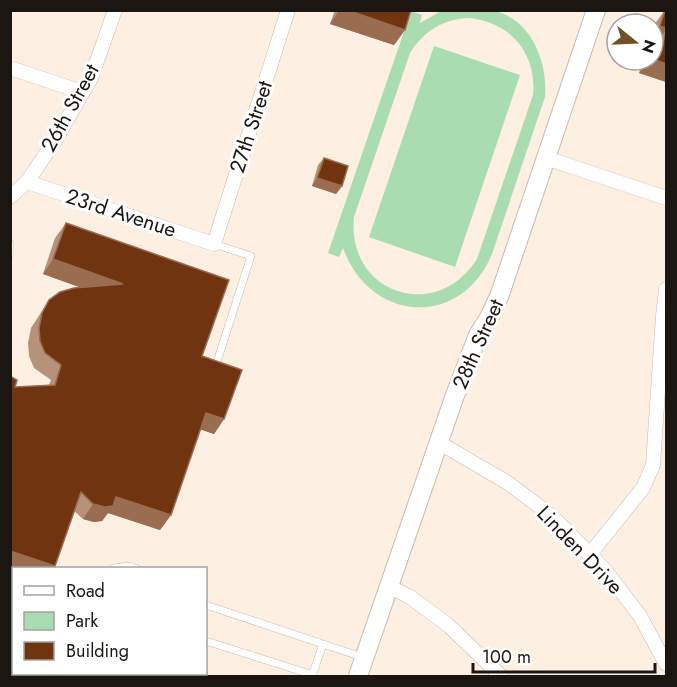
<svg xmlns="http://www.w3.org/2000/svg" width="677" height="687" font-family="Jost,sans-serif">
<rect width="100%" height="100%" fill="#fdefe2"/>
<path fill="#aadcb1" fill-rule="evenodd" d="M 443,10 C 458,11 481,7 495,11 C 532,20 548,63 545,97 L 492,254 C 461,329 370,323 343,248 L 339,257 L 328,253 L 411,11 L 422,15 L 420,23 ZM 469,18 C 511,22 537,54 533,95 L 477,259 C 436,324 346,293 354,217 L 410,53 C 424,31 443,19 469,18 Z
M 434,46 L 520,75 L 455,267 L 369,237 Z"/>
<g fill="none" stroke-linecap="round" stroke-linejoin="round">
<g stroke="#c8bbae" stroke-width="8">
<path id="service" d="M 10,244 L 10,254
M 214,244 L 251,256 L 215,368
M 114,568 L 129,566 L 136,568
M 10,587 L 14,588
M 206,605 L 362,657
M 206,641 L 313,675
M 10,660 L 14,659
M 76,674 L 86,676
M 93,676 L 94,674
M 312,676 L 323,644"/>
</g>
<g stroke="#c8bbae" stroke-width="15">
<path id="minor" d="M 10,68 L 82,92
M 546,158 L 666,198
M 27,182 L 214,244 L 288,10
M 10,197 L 27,182 L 54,142 L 91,78 L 115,10
M 438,442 L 508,483 L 552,516 L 604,569 L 640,616 L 666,664
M 590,554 L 643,488 L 653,465 L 663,316 L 666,289
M 388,586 L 410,597 L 448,625 L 501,676"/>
</g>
<g stroke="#c8bbae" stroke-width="20">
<path id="tertiary" d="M 358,676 L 454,398 L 478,335 L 489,318 L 500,294 L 596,10"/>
</g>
<use href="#service" stroke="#fff" stroke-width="7"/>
<use href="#minor" stroke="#fff" stroke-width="14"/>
<use href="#tertiary" stroke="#fff" stroke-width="18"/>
</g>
<path fill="#b6927a" d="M 335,10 L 411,10 L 405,30 L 394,45 L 330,24 Z
M 665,10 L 666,11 L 666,82 L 639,73 L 643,60 L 653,60 L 653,45 L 654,43 L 657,44 L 653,43 L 653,29 L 654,25 Z
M 324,158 L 342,186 L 336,194 L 312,186 L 318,165 Z
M 66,223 L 202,356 L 224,419 L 214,434 L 200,429 L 171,515 L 160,530 L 108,513 L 102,521 L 94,522 L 83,519 L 74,511 L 14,568 L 14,570 L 10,569 L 10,376 L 15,387 L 49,385 L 51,380 L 34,368 L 29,356 L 28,343 L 31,328 L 49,300 L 80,287 L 43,274 L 55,238 Z"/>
<path fill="#9a6c50" d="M 339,10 L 347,10 L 405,30 L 394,45 L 330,24 Z
M 660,26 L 666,28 L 666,30 L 657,44 L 653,43 L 653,36 Z
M 653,59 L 666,64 L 666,82 L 639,73 L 648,60 Z
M 317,178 L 342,186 L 336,194 L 312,186 Z
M 53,259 L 123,284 L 112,299 L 43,274 Z
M 206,413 L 224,419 L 214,434 L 196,428 Z
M 116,497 L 171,515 L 160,530 L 108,513 L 102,521 L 94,522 L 83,519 L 93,504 Z
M 10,551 L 55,566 L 54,568 L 14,568 L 14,570 L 10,569 Z"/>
<path fill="#703411" stroke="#9a6c50" stroke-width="1.5" d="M 347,10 L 411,10 L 405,30 Z
M 665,10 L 666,11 L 666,28 L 660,26 Z
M 666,32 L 666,64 L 653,59 L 653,46 L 654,43 L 662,46 Z
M 324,158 L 348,166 L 342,186 L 317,178 Z
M 66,223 L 229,280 L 202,356 L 242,370 L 224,419 L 206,413 L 171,515 L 116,497 L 113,506 L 105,507 L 93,504 L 81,492 L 55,566 L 10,551 L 10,376 L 17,380 L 15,387 L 55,385 L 61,365 L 45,353 L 40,341 L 39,328 L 42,313 L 49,300 L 60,292 L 74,288 L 123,284 L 53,259 Z"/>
<g text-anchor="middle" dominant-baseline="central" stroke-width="6" stroke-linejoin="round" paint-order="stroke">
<g font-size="21" fill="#1b1611" stroke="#fff">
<text transform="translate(70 108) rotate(-61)">26th Street</text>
<text transform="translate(251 127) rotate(-72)">27th Street</text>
<text transform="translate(121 213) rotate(18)">23rd Avenue</text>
<text transform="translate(478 344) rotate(-66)">28th Street</text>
<text transform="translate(580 550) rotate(46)">Linden Drive</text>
</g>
</g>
<rect width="677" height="687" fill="none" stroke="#1b1611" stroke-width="24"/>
<rect x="12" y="567" width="195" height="108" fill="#ffffff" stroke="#a4a2a0" stroke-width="1.5"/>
<rect x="24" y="586" width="30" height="9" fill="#ffffff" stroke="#a4a2a0" stroke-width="1.5"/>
<text x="66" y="597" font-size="18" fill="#1b1611">Road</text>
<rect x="24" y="612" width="30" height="18" fill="#aadcb1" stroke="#a4a2a0" stroke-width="1.5"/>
<text x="66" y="627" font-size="18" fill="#1b1611">Park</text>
<rect x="24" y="642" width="30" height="18" fill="#703411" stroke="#a4a2a0" stroke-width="1.5"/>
<text x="66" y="657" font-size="18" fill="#1b1611">Building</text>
<g transform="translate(635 42) rotate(108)"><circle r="28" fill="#ffffff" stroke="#a4a2a0" stroke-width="1.5"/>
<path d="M0-4.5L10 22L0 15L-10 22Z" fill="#715127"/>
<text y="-9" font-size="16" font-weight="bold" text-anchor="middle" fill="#1b1611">N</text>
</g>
<path d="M473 663v9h182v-9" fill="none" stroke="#1b1611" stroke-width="3"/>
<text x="482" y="663" font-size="18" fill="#1b1611" stroke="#ffffff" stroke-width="4.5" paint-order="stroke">100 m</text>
</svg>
